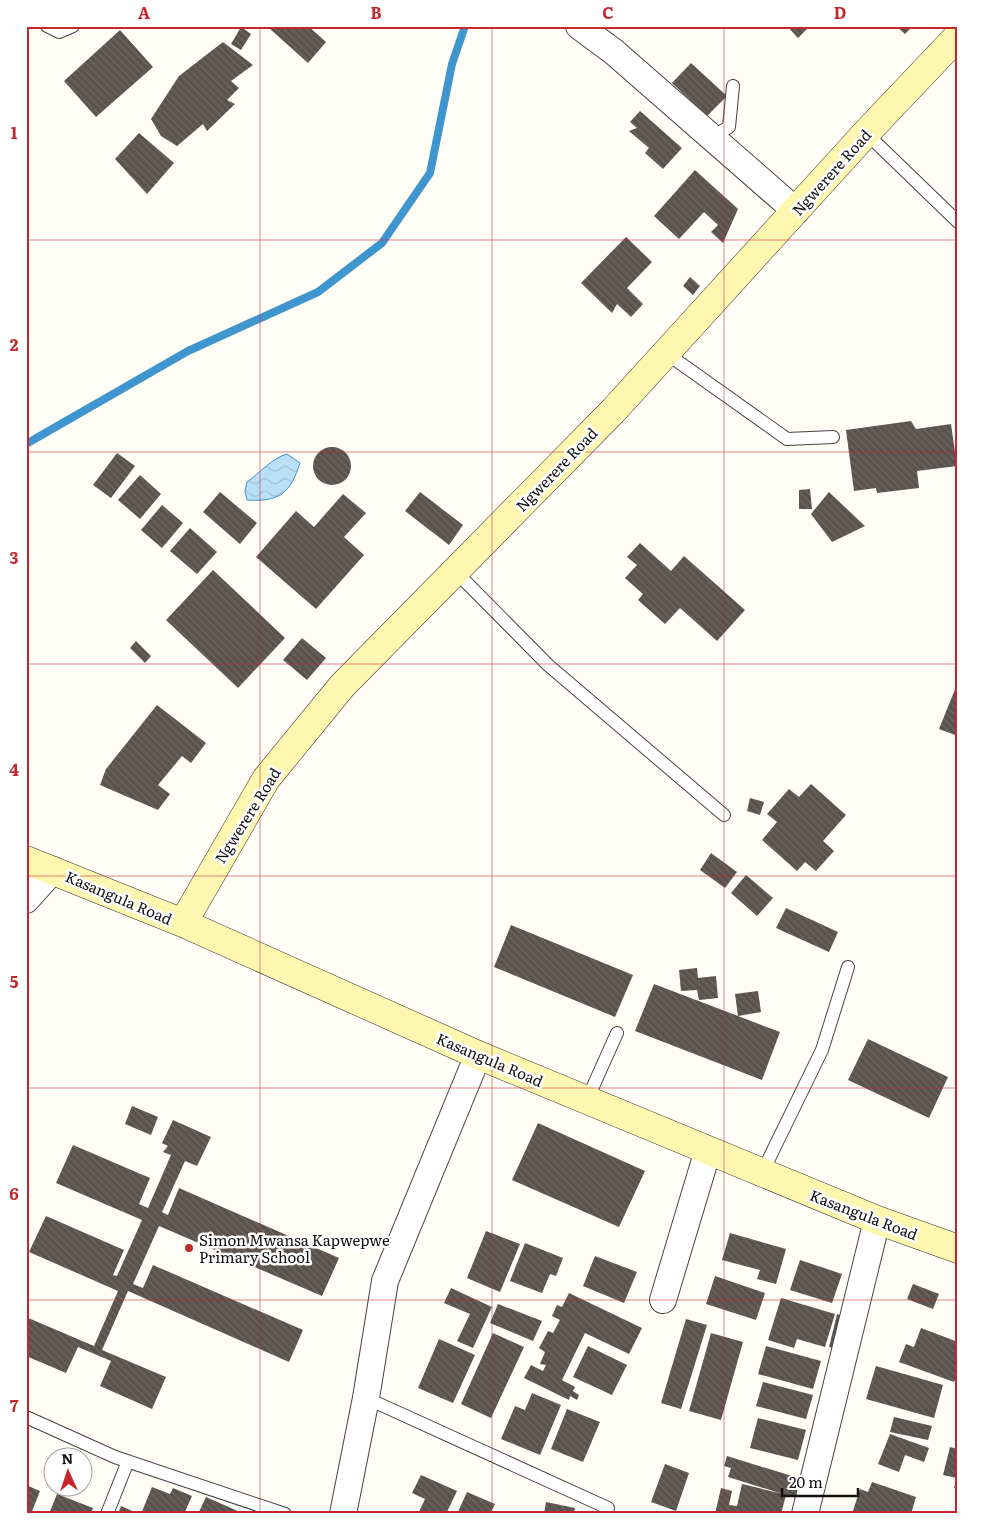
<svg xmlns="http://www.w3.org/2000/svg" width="984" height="1540" font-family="Literata,serif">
<defs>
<pattern id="water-waves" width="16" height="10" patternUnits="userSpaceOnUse" patternTransform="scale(1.25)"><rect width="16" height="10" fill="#b9e0f7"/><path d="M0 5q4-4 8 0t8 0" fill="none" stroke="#9ebfd3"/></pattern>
<pattern id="building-back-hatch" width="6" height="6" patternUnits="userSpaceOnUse" patternTransform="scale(1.25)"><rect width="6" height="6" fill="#5a524d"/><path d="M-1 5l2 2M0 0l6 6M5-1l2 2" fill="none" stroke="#6d6662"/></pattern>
</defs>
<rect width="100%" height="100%" fill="#fffdf5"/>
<path fill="url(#water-waves)" stroke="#3f96cf" d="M 287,454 L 300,463 C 290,494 279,502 247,500 L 245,491 L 247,482 C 260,473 272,458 287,454 Z"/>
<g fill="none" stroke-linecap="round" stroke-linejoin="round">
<path stroke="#3f96cf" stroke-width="8" d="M 26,444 L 188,351 L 318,292 L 382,243 L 430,173 L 452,64 L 465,26"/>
</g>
<path fill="url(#building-back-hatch)" d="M 271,26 L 308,26 L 326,42 L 308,63 L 269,28 Z
M 787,26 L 810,26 L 798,38 Z
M 896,26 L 913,26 L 905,34 Z
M 241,27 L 251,34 L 241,50 L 231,44 Z
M 120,30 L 153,67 L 96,117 L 64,81 Z
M 223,42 L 253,65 L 231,81 L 239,88 L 227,100 L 235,104 L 207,131 L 203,124 L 177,146 L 161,136 L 151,119 L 179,76 Z
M 691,63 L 727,96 L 707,116 L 672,83 Z
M 640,111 L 682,148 L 663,169 L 645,153 L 649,148 L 629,131 L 637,128 L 630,122 Z
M 139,133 L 174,163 L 147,194 L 115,159 Z
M 695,170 L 738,209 L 723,243 L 711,232 L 718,225 L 704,212 L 679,239 L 654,216 Z
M 626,237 L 652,262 L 627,288 L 643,304 L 631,317 L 617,304 L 612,313 L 581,283 Z
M 690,277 L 700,286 L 693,295 L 683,286 Z
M 911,421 L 916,429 L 951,424 L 957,466 L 917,471 L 919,488 L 877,493 L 876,488 L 854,491 L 846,430 Z
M313 466a19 19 0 1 1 38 0a19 19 0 1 1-38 0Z
M 117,453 L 135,466 L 111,498 L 93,485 Z
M 140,475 L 161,494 L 140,519 L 118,500 Z
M 810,489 L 812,509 L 799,509 L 799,490 Z
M 220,492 L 257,523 L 240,544 L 203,512 Z
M 420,492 L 463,525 L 449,545 L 405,511 Z
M 829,492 L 865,526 L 832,542 L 811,514 Z
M 343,494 L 366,513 L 344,537 L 364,555 L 316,609 L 256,557 L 296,511 L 314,527 Z
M 162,505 L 183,523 L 162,548 L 141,530 Z
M 190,528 L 217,552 L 197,574 L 170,551 Z
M 640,543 L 671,571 L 684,556 L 745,610 L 717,641 L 680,608 L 665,624 L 638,600 L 643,594 L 625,578 L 637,565 L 627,557 Z
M 213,570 L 285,638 L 238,688 L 166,620 Z
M 302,638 L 326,658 L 307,680 L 283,660 Z
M 136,641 L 151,656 L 145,663 L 130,648 Z
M 958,682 L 958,736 L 939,729 Z
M 157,705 L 206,743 L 191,763 L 182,756 L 158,785 L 170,794 L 158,810 L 100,785 L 106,769 Z
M 811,784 L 846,815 L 823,841 L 834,851 L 816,871 L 805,862 L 797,871 L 762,840 L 777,822 L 767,814 L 789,789 L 799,797 Z
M 750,798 L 764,802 L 760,815 L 747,811 Z
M 711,853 L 737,872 L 725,888 L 700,870 Z
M 746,875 L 773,898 L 757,916 L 731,893 Z
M 786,908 L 838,932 L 829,952 L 776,928 Z
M 511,925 L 633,975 L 615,1017 L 494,967 Z
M 697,968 L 698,978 L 716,976 L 718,998 L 699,1000 L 697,990 L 681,991 L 679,970 Z
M 654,984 L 738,1016 L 735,994 L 758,991 L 761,1012 L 738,1016 L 780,1032 L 762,1080 L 635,1031 Z
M 868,1039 L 948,1077 L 929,1118 L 848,1080 Z
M 132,1106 L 158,1117 L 151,1135 L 125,1124 Z
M 173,1120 L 211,1137 L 197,1166 L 185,1161 L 162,1212 L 168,1215 L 179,1188 L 339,1258 L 322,1296 L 159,1226 L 133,1284 L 143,1288 L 153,1265 L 303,1330 L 289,1362 L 128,1291 L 102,1350 L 166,1377 L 152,1409 L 100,1386 L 111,1361 L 78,1347 L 66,1373 L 26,1356 L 26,1317 L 94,1346 L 118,1291 L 29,1252 L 46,1216 L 124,1250 L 113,1275 L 117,1276 L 142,1220 L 56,1183 L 73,1145 L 150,1178 L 139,1204 L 148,1208 L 171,1155 L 163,1152 L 168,1146 L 162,1143 Z
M 538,1123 L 645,1171 L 619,1227 L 512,1180 Z
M 486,1231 L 520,1244 L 500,1292 L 467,1278 Z
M 730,1233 L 786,1249 L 776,1284 L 757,1279 L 760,1270 L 722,1260 Z
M 525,1243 L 563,1258 L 556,1276 L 550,1274 L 542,1293 L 510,1281 Z
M 595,1256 L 637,1272 L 624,1303 L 583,1286 Z
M 800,1260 L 842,1274 L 832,1303 L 790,1290 Z
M 715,1276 L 765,1293 L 756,1320 L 706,1304 Z
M 913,1284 L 939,1294 L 933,1309 L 907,1299 Z
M 451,1288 L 492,1307 L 473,1348 L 457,1341 L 470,1314 L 444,1303 Z
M 569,1293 L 642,1328 L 629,1354 L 585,1333 L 562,1380 L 575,1387 L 573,1391 L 579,1395 L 577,1400 L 570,1396 L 569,1400 L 524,1378 L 531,1365 L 543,1371 L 546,1365 L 540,1364 L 545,1352 L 539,1348 L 548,1331 L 553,1333 L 560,1320 L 552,1316 L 557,1305 L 562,1307 Z
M 781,1298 L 835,1314 L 825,1347 L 797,1339 L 794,1348 L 768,1340 Z
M 498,1304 L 542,1321 L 533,1341 L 490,1323 Z
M 837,1314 L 848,1319 L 841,1350 L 829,1347 Z
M 686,1319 L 707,1325 L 681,1409 L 661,1403 Z
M 921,1328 L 958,1342 L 958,1373 L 954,1382 L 899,1362 L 906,1344 L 914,1347 Z
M 493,1333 L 524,1347 L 491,1418 L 461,1404 Z
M 711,1333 L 743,1342 L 721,1420 L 689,1411 Z
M 439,1339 L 475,1355 L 453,1403 L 418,1388 Z
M 588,1346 L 627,1365 L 612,1395 L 573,1377 Z
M 766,1346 L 821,1361 L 813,1389 L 758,1374 Z
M 876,1366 L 943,1385 L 934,1418 L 866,1399 Z
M 763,1382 L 813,1395 L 806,1419 L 756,1406 Z
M 532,1393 L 561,1405 L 540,1455 L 501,1439 L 515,1406 L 525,1410 Z
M 567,1409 L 600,1422 L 583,1462 L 551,1449 Z
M 894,1417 L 932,1426 L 928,1440 L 890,1432 Z
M 758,1418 L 806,1430 L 798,1460 L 750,1448 Z
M 890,1434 L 929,1448 L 924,1462 L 905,1455 L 899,1472 L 878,1464 Z
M 950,1447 L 958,1449 L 958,1489 L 954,1488 L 957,1478 L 943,1475 Z
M 727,1456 L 805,1480 L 800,1499 L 786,1495 L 781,1514 L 715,1514 L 721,1488 L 732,1491 L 729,1505 L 737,1506 L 742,1484 L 783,1494 L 728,1477 L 731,1468 L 724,1466 Z
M 665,1464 L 689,1473 L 676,1511 L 651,1502 Z
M 421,1475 L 457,1491 L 446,1514 L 418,1514 L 425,1499 L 412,1493 Z
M 872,1482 L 916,1497 L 911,1514 L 852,1514 L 860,1489 L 868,1492 Z
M 26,1485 L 40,1491 L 31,1514 L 26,1514 Z
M 152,1487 L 170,1494 L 173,1488 L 192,1496 L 184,1514 L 141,1514 Z
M 467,1492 L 495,1504 L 490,1514 L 457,1514 Z
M 57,1494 L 93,1508 L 91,1514 L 49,1514 Z
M 206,1497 L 240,1512 L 239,1514 L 198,1514 Z
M 546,1502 L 575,1508 L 574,1514 L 544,1514 Z
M 121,1506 L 139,1514 L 118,1514 Z"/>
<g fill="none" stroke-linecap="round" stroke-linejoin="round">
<g stroke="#444" stroke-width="14">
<path id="lane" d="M 47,26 L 59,32 L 73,26
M 866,133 L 958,222
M 712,137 L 729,127 L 733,86
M 666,353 L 787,439 L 833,437
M 456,572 L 548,665 L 724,815
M 587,1100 L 617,1033
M 762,1173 L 822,1050 L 848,967
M 366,1398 L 608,1508
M 26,1417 L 115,1457 L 285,1514
M 107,1514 L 128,1461"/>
</g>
<g stroke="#444" stroke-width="28">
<path id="street" d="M 579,26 L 614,52 L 796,211
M 26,900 L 53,870
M 663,1300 L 708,1150
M 343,1514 L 366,1398 L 385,1281 L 478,1055
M 805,1514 L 877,1220"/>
</g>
<g stroke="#333" stroke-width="29">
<path id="secondary" d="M 26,860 L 183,923 L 478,1055 L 877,1220 L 958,1249
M 183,923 L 266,779 L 342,686 L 614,410 L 866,133 L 958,36"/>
</g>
<use href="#lane" stroke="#fff" stroke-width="12"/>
<use href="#street" stroke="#fff" stroke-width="26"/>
<use href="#secondary" stroke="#fff6b0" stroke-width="28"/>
</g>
<path fill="none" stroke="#c4262e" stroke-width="1" stroke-opacity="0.55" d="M 260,26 L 260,1514M 492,26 L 492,1514M 724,26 L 724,1514M 26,240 L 958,240M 26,452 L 958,452M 26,664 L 958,664M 26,876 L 958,876M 26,1088 L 958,1088M 26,1300 L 958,1300"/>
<circle fill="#c4262e" stroke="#fff" stroke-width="2" cx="189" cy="1248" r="5"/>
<g text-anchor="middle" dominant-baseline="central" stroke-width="5" stroke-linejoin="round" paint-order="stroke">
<g font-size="15" fill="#111" stroke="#fff">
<text transform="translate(831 172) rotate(-48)">Ngwerere Road</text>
<text transform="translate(556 469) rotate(-46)">Ngwerere Road</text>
<text transform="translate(247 815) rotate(-58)">Ngwerere Road</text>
<text transform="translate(119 897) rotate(23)">Kasangula Road</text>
<text transform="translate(490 1059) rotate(23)">Kasangula Road</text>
<text transform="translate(864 1214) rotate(21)">Kasangula Road</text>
</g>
<g font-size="15" fill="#111" stroke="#fff" text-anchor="start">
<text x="199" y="1239">Simon Mwansa Kapwepwe<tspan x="199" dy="17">Primary School</tspan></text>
</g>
</g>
<rect width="984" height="1540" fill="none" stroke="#ffffff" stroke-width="55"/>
<g transform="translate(68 1472) rotate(357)"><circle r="24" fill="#ffffff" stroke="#a0a0a0"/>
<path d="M0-4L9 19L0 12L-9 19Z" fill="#c4262e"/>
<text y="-8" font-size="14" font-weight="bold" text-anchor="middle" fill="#111111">N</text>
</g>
<path d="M782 1488v8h76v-8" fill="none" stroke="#111111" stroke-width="2.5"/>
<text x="789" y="1488" font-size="15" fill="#111111" stroke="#ffffff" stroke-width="4" paint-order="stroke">20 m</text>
<rect x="28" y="28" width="928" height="1484" fill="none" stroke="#c4262e" stroke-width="2"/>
<g font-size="16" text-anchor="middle" font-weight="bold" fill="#c4262e">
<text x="144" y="19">A</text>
<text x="376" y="19">B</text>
<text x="608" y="19">C</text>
<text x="840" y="19">D</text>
<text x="14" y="139">1</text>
<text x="14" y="351">2</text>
<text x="14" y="564">3</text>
<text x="14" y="776">4</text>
<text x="14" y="988">5</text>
<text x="14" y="1200">6</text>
<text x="14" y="1412">7</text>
</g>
</svg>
